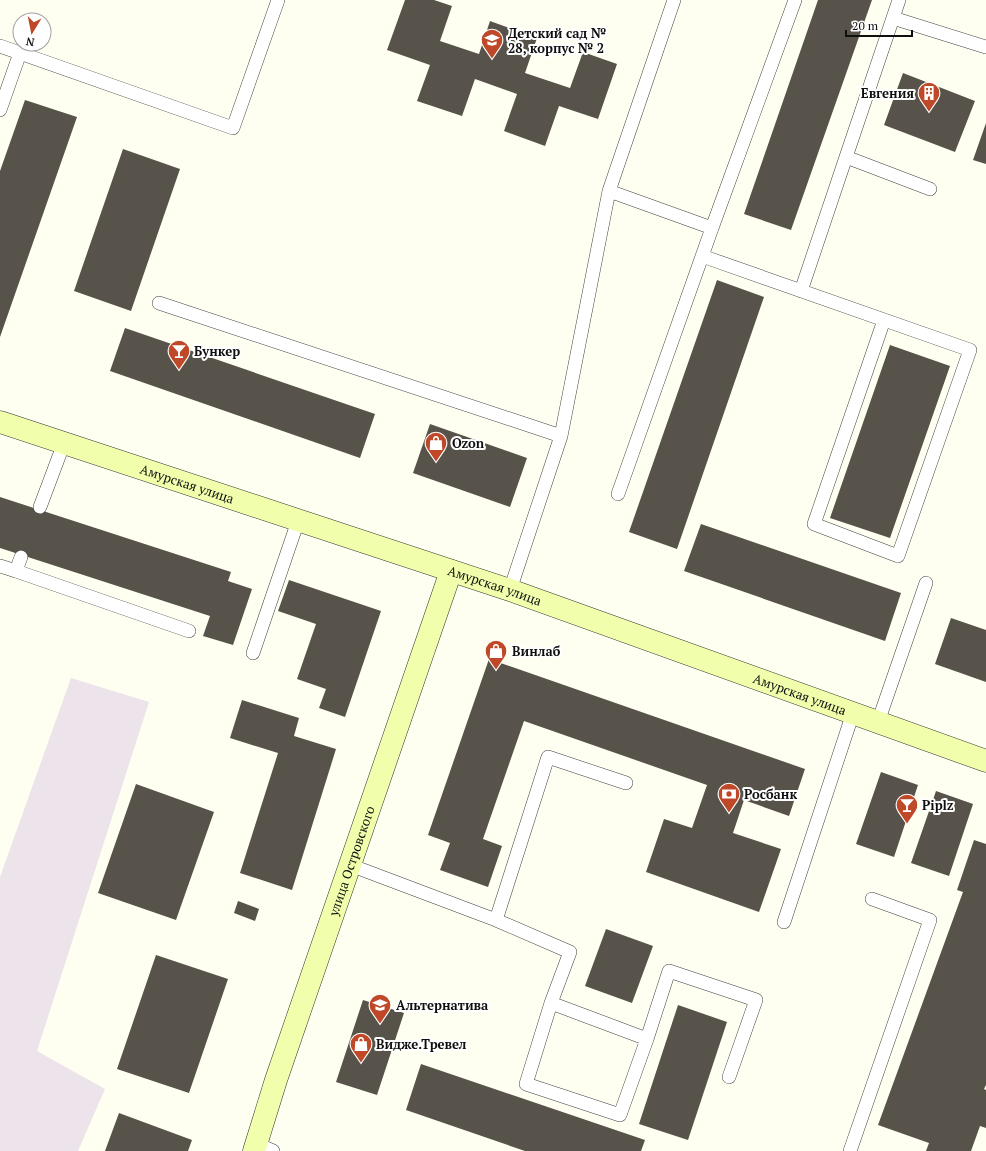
<svg xmlns="http://www.w3.org/2000/svg" width="986" height="1151" font-family="'PT Serif',serif">
<rect width="100%" height="100%" fill="#fefff0"/>
<path fill="#ede3eb" d="M 71,678 L 149,702 L 37,1051 L 105,1089 L 78,1151 L 0,1151 L 0,877 Z"/>
<path fill="#57534b" d="M 405,0 L 434,0 L 452,6 L 440,41 L 479,54 L 490,21 L 537,38 L 525,73 L 570,88 L 583,52 L 617,64 L 598,119 L 559,106 L 545,146 L 504,131 L 517,94 L 475,79 L 462,116 L 417,101 L 430,65 L 387,50 Z
M 818,0 L 872,0 L 791,230 L 744,214 Z
M 903,73 L 975,101 L 955,152 L 884,125 Z
M 25,100 L 77,117 L 0,337 L 0,171 Z
M 986,123 L 986,164 L 973,160 Z
M 123,149 L 180,169 L 131,311 L 74,291 Z
M 717,280 L 764,297 L 677,549 L 629,532 Z
M 125,328 L 375,414 L 360,458 L 110,371 Z
M 890,345 L 950,366 L 890,538 L 830,518 Z
M 430,424 L 527,458 L 510,507 L 413,473 Z
M 0,497 L 231,572 L 228,581 L 252,589 L 233,645 L 203,636 L 210,616 L 0,548 Z
M 701,524 L 901,593 L 885,641 L 684,571 Z
M 289,580 L 381,611 L 345,717 L 319,708 L 326,689 L 297,679 L 316,624 L 278,611 Z
M 951,618 L 986,630 L 986,682 L 935,664 Z
M 489,659 L 805,769 L 789,816 L 744,800 L 733,833 L 781,849 L 759,912 L 646,872 L 664,819 L 692,828 L 707,785 L 524,721 L 483,839 L 502,846 L 488,887 L 440,870 L 450,843 L 428,835 Z
M 242,700 L 299,718 L 294,736 L 336,749 L 292,890 L 240,873 L 278,753 L 230,738 Z
M 881,772 L 918,785 L 894,857 L 856,844 Z
M 136,784 L 214,812 L 176,920 L 98,893 Z
M 936,791 L 973,804 L 949,876 L 911,863 Z
M 974,840 L 986,844 L 986,1085 L 984,1089 L 986,1090 L 986,1128 L 980,1126 L 971,1151 L 926,1151 L 929,1143 L 878,1125 L 963,892 L 957,890 Z
M 238,901 L 259,909 L 255,921 L 234,913 Z
M 606,929 L 653,946 L 632,1003 L 585,986 Z
M 156,955 L 228,979 L 189,1093 L 117,1069 Z
M 363,1000 L 404,1013 L 377,1095 L 336,1082 Z
M 678,1005 L 727,1022 L 688,1140 L 639,1124 Z
M 421,1064 L 645,1140 L 641,1151 L 525,1151 L 406,1110 Z
M 119,1113 L 192,1140 L 188,1151 L 105,1151 Z"/>
<g fill="none" stroke-linecap="round" stroke-linejoin="round">
<g stroke="#424242" stroke-width="14">
<path id="lane" d="M 899,0 L 846,157 L 930,189
M 893,18 L 986,47
M 0,46 L 233,128 L 278,0
M 0,110 L 20,53
M 609,191 L 712,228 L 795,0
M 702,256 L 970,350 L 898,556 L 814,524 L 884,320
M 801,291 L 846,157
M 159,303 L 561,436
M 618,494 L 712,228
M 40,507 L 64,443
M 0,566 L 16,571 L 21,557
M 16,571 L 189,631
M 510,590 L 561,436 L 609,191 L 674,0
M 253,653 L 298,521
M 878,722 L 926,583
M 350,865 L 496,920 L 570,952 L 551,1003 L 647,1039
M 496,920 L 548,757 L 626,783
M 784,922 L 853,713
M 551,1003 L 526,1084 L 620,1115 L 647,1039 L 669,971 L 756,1000 L 729,1077
M 257,1144 L 273,1151
M 850,1151 L 930,920 L 872,899"/>
</g>
<g stroke="#313131" stroke-width="23">
<g id="secondary">
<path id="s1" d="M 0,422 L 510,590 L 986,761"/>
<path id="s2" d="M 254,1151 L 276,1080 L 451,571"/>
</g>
</g>
<use href="#lane" stroke="#fff" stroke-width="13"/>
<use href="#secondary" stroke="#f1feac" stroke-width="22"/>
</g>
<defs>
<g id="school-pin" transform="scale(1.15)"><path d="M0 17L-7.5 6A9.5 9.5 0 1 1 7.5 6Z" fill="#be4827" stroke="#fff"/><path d="M0-5L7-2L0 1L-7-2ZM-4 1L0 2.5L4 1V4Q0 6-4 4Z" fill="#fff"/></g>
<g id="building-pin" transform="scale(1.15)"><path d="M0 17L-7.5 6A9.5 9.5 0 1 1 7.5 6Z" fill="#be4827" stroke="#fff"/><path d="M-4-6H4V6H1V3H-1V6H-4ZM-2.5-4.3h1.7v1.8h-1.7ZM.8-4.3h1.7v1.8H.8ZM-2.5-1h1.7V.8h-1.7ZM.8-1h1.7V.8H.8Z" fill="#fff"/></g>
<g id="bar-pin" transform="scale(1.15)"><path d="M0 17L-7.5 6A9.5 9.5 0 1 1 7.5 6Z" fill="#be4827" stroke="#fff"/><path d="M-6-5H6L.8 .8V4.5H3.5V6h-7V4.5H-.8V.8Z" fill="#fff"/></g>
<g id="shop-pin" transform="scale(1.15)"><path d="M0 17L-7.5 6A9.5 9.5 0 1 1 7.5 6Z" fill="#be4827" stroke="#fff"/><path d="M-5-2.5h2.3a2.7 3.5 0 0 1 5.4 0H5L5.5 6h-11ZM-1.5-2.5h3a1.5 2.3 0 0 0-3 0Z" fill="#fff"/></g>
<g id="bank-pin" transform="scale(1.15)"><path d="M0 17L-7.5 6A9.5 9.5 0 1 1 7.5 6Z" fill="#be4827" stroke="#fff"/><path d="M-6-4H6V4H-6ZM0-2.3a2.3 2.3 0 1 0 0 4.6a2.3 2.3 0 1 0 0-4.6Z" fill="#fff"/></g>
</defs>
<g fill-rule="evenodd">
<use href="#school-pin" x="492" y="40"/>
<use href="#building-pin" x="929" y="93"/>
<use href="#bar-pin" x="179" y="351"/>
<use href="#shop-pin" x="436" y="443"/>
<use href="#shop-pin" x="496" y="651"/>
<use href="#bank-pin" x="729" y="794"/>
<use href="#bar-pin" x="907" y="805"/>
<use href="#school-pin" x="380" y="1005"/>
<use href="#shop-pin" x="361" y="1044"/>
</g>
<g text-anchor="middle" dominant-baseline="central" stroke-width="4" stroke-linejoin="round" paint-order="stroke">
<g font-size="13" font-weight="bold" fill="#0f0f0f" stroke="#fff" text-anchor="start">
<text x="508" y="33">Детский сад №<tspan x="508" dy="15">28, корпус № 2</tspan></text>
<text x="914" y="93" text-anchor="end">Евгения</text>
<text x="194" y="351">Бункер</text>
<text x="452" y="443">Ozon</text>
<text x="512" y="651">Винлаб</text>
<text x="744" y="794">Росбанк</text>
<text x="922" y="805">Piplz</text>
<text x="396" y="1005">Альтернатива</text>
<text x="376" y="1044">Видже.Тревел</text>
</g>
<g font-size="13" fill="#0f0f0f" stroke="#fff">
<text stroke="none"><textPath href="#s1" startOffset="197">Амурская улица</textPath></text>
<text stroke="none"><textPath href="#s1" startOffset="521">Амурская улица</textPath></text>
<text stroke="none"><textPath href="#s1" startOffset="845">Амурская улица</textPath></text>
<text stroke="none"><textPath href="#s2" startOffset="306">улица Островского</textPath></text>
</g>
</g>
<g transform="translate(32 32) rotate(190)"><circle r="19" fill="#ffffff" stroke="#9f9f9f"/>
<path d="M0-3L7 15L0 10L-7 15Z" fill="#be4827"/>
<text y="-6" font-size="11" font-weight="bold" text-anchor="middle" fill="#0f0f0f">N</text>
</g>
<path d="M846 30v6h66v-6" fill="none" stroke="#0f0f0f" stroke-width="2"/>
<text x="852" y="30" font-size="12" fill="#0f0f0f" stroke="#ffffff" stroke-width="3" paint-order="stroke">20 m</text>
</svg>
